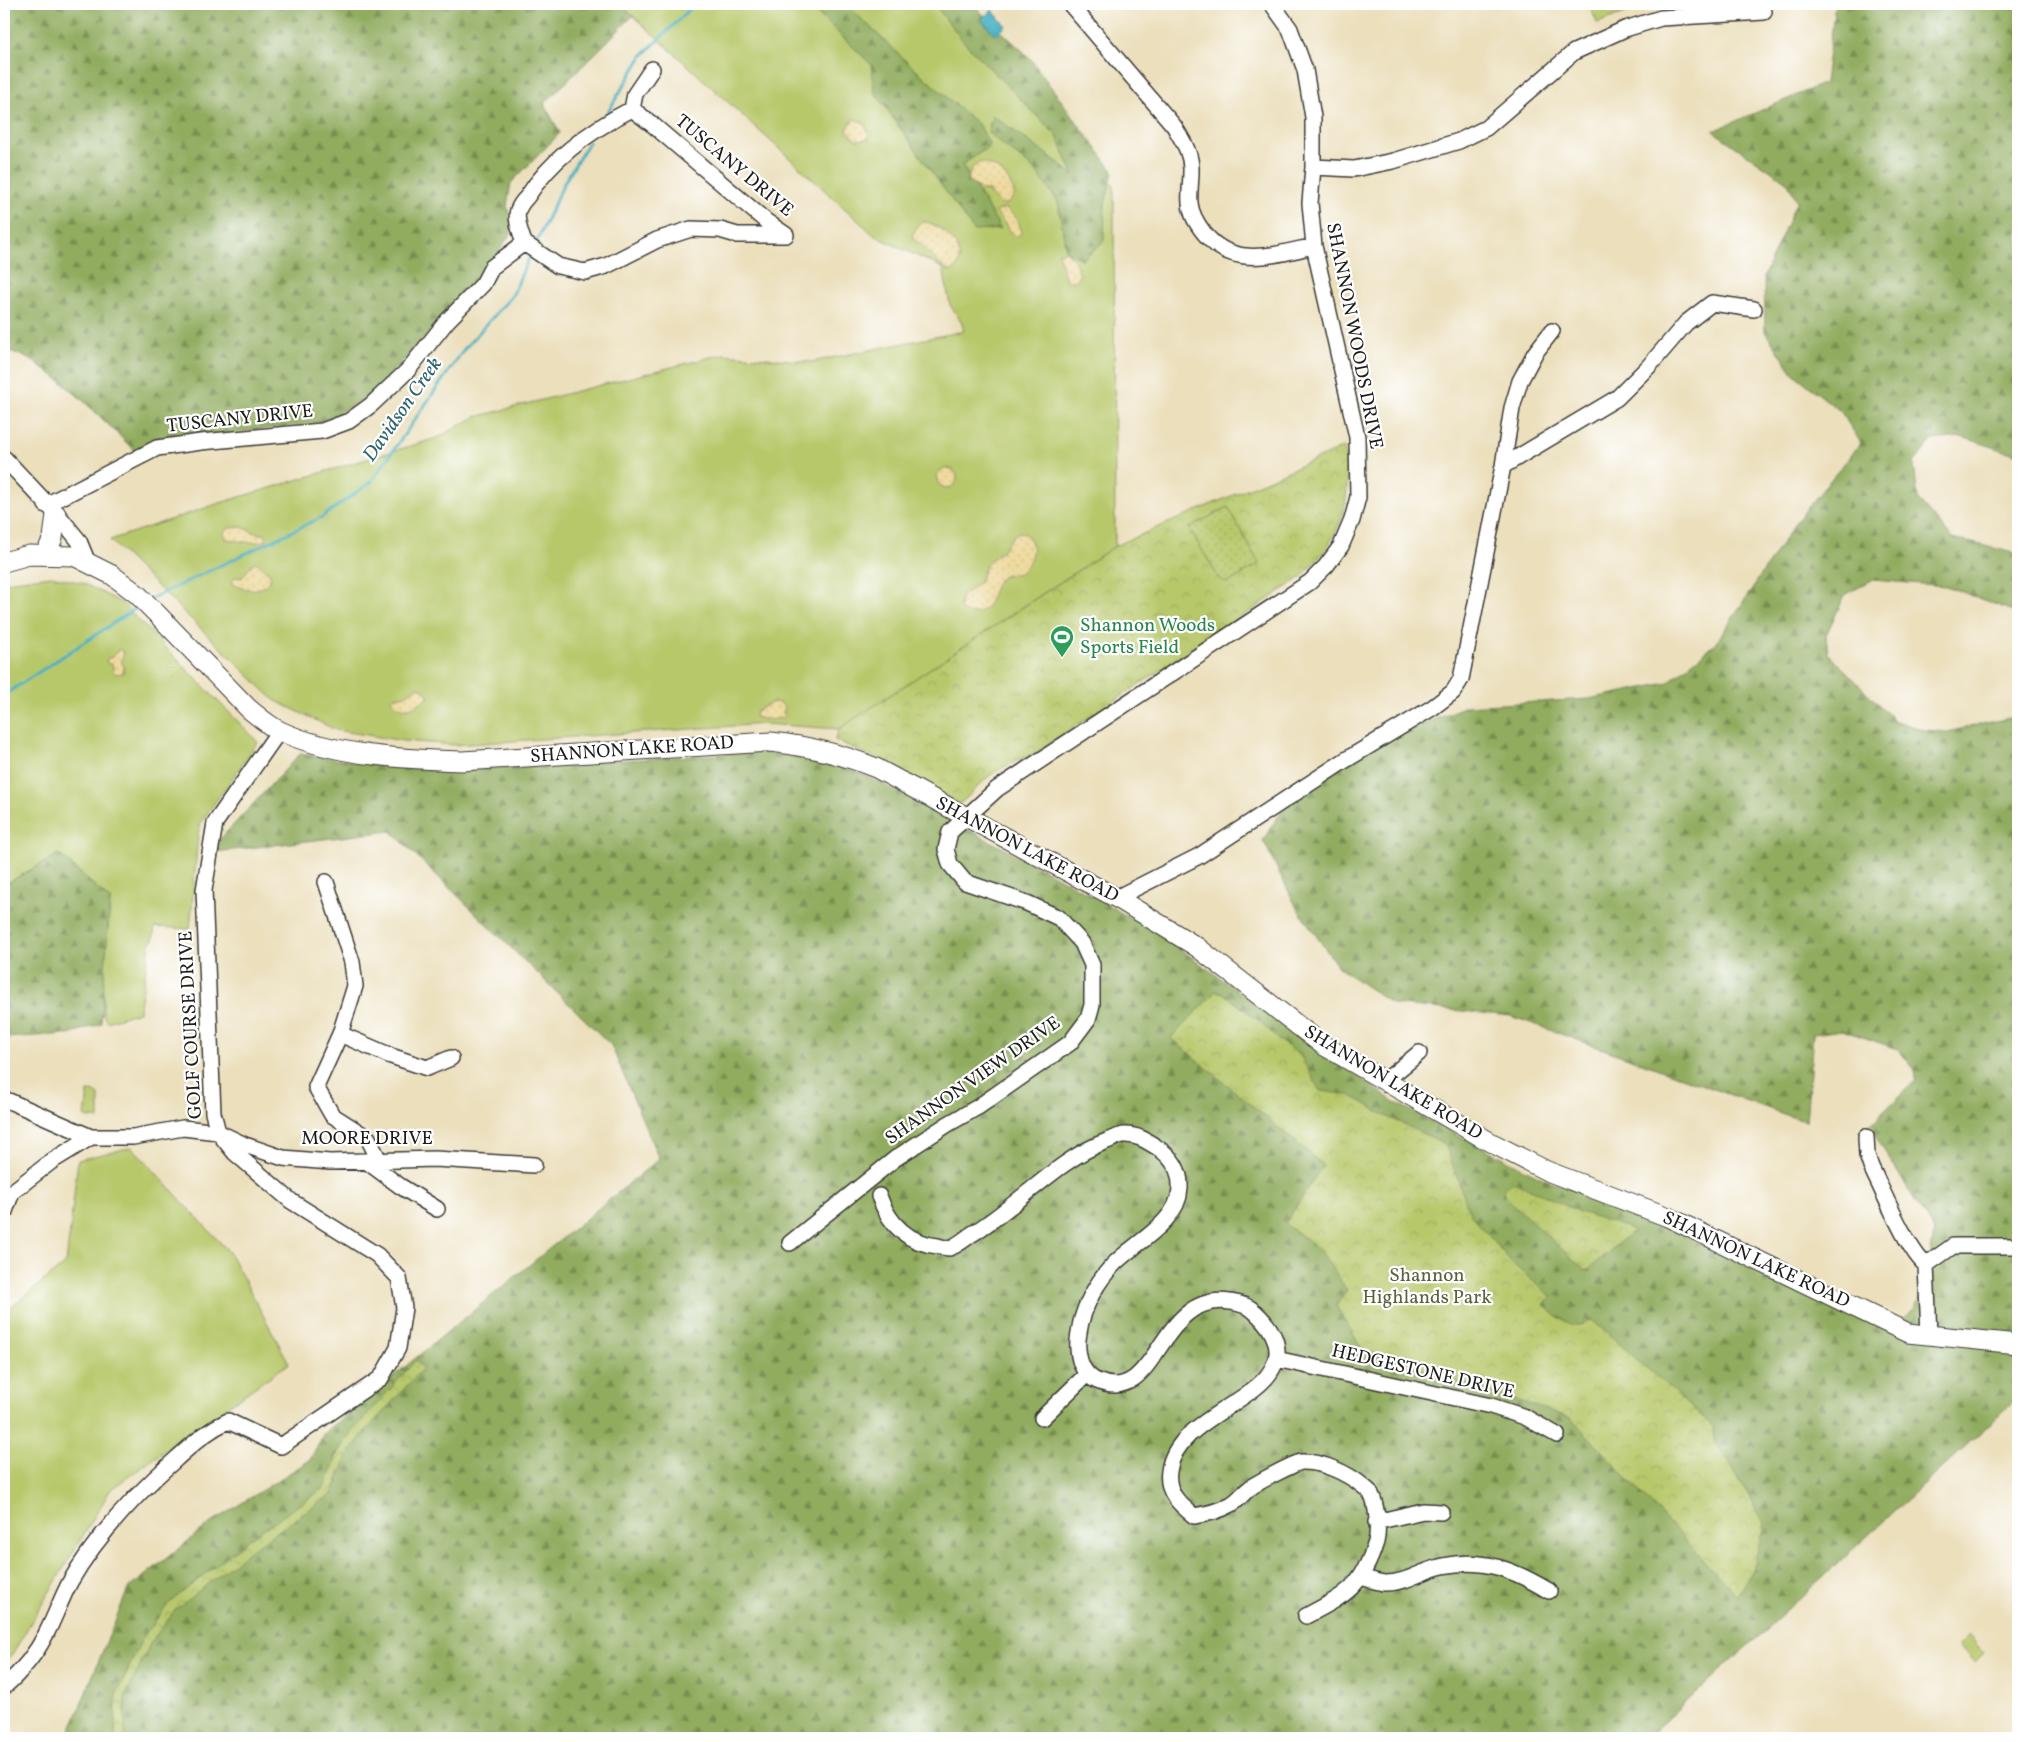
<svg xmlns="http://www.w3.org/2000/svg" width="2022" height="1742" font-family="Vollkorn,serif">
<defs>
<pattern id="forest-firs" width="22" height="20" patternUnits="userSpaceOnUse" patternTransform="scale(1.25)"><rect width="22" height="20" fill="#91ac5f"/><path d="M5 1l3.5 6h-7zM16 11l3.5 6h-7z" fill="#768b4e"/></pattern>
<pattern id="sand-dots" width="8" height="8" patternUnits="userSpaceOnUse" patternTransform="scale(1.25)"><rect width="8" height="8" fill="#eeda9e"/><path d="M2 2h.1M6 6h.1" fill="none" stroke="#ccba88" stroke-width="1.8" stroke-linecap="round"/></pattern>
<pattern id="park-crowns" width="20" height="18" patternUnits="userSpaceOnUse" patternTransform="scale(1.25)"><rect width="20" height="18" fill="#b7c86b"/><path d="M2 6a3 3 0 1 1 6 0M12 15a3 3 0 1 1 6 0" fill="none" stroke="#9dab5c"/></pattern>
<pattern id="garden-dots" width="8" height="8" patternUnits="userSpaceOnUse" patternTransform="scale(1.25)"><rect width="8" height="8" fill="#b7c86b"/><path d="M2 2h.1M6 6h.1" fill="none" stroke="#9dab5c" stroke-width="1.8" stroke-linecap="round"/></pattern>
<pattern id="water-ripples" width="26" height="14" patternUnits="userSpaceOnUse" patternTransform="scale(1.25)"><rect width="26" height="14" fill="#42aec1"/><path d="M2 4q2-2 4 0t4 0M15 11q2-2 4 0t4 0" fill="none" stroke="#368d9c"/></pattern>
</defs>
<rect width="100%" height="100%" fill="#fff"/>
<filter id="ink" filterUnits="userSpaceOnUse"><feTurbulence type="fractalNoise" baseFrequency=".02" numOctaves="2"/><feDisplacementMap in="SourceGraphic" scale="10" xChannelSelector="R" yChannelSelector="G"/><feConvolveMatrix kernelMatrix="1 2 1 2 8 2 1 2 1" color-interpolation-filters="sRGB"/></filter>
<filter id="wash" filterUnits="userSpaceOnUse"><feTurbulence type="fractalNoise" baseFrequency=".0096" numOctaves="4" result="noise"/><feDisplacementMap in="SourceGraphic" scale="20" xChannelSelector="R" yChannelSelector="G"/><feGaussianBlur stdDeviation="1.12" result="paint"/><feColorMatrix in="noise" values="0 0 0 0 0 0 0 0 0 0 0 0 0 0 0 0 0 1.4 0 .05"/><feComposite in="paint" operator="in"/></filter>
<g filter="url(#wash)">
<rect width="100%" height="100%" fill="#ebdfbc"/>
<path fill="#b7c86b" stroke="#6a7244" d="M 620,4 L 943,4 L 956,24 L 1114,185 L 1115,546 L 839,729 L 764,724 L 455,745 L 404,741 L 336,730 L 274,700 L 110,540 L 220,503 L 437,438 L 475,417 L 723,354 L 811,362 L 964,331 L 961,321 L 950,305 L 943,268 L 875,236 Z
M 51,576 L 83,583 L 122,603 L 258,742 L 201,822 L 198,834 L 190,929 L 155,927 L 153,940 L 150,944 L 139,1012 L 107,1022 L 103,1015 L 104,995 L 99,991 L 100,953 L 107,938 L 110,900 L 59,854 L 4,885 L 4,584 L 13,581 Z
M 93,1091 L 99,1095 L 99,1119 L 85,1117 L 88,1092 Z
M 132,1147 L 229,1252 L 289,1363 L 111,1489 L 11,1656 L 4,1662 L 4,1313 L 66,1263 L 78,1160 Z
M 1968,1635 L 1983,1652 L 1974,1661 L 1958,1645 Z"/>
<path fill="url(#forest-firs)" stroke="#56643e" d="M 4,4 L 620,4 L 633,16 L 544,104 L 560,133 L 511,183 L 507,205 L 513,229 L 484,276 L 369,396 L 321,422 L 158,442 L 135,451 C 107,424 42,354 4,350 Z
M 808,4 L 846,4 L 908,63 L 980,126 L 990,146 L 962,165 L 1001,229 L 974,231 L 874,91 L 871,64 Z
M 934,4 L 972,4 L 1029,57 L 1113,171 L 1105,204 L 1104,241 L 1082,260 L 1066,251 L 1058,202 L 1035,170 L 988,133 L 992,115 L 1060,164 L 1074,176 L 1057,136 L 965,43 Z
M 1835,4 L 2018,4 L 2018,455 L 1962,437 L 1932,440 L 1914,463 L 1918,500 L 1952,538 L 2018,554 L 2018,615 L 2010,610 L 1946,586 L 1872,580 L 1845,595 L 1826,635 L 1828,653 L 1895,721 L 1925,730 L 1947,732 L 2018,716 L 2018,1398 L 1647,1738 L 64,1738 L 69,1734 L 128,1589 L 212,1522 L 310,1460 L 324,1433 L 659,1159 L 611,1045 L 391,831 L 207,853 L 300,754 L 383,766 L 445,771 L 761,752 L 821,760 L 869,777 L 1082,890 L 1163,937 L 1394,1102 L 1542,1178 L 1697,1238 L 1896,1324 L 1914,1309 L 1927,1281 L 1934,1231 L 1869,1126 L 1916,1080 L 1915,1070 L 1898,1049 L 1842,1030 L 1813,1034 L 1806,1122 L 1511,1016 L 1392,1004 L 1338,967 L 1297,908 L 1263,840 L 1298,785 L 1361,750 L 1466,706 L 1589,699 L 1667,683 L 1716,643 L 1796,522 L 1861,443 L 1841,412 L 1794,374 L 1765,332 L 1764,276 L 1797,201 L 1788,183 L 1713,131 L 1825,83 Z
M 59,854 L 110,900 L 101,1024 L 68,1034 L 5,1038 L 4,885 Z"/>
<path fill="url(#sand-dots)" stroke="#857b5d" d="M 853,119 L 863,122 L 868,131 L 869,139 L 856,140 L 847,130 Z
M 981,162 C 1000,167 1008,176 1015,194 L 1009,203 L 1001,205 L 990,194 L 989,191 L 981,190 L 969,181 C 968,171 972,167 981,162 Z
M 1005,208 C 1014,214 1020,222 1022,233 L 1015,237 L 996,212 Z
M 925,222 C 943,225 973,253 953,271 L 948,271 C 938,263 935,259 927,250 C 923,244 916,243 912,236 L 919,223 Z
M 1066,251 L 1075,261 L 1080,275 L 1076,281 L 1066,281 L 1058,253 Z
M937 478a10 10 0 1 1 20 0a10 10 0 1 1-20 0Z
M 241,527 L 259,534 L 265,534 L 267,540 C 254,545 239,541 226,539 L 224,532 L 229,528 Z
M 1019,532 C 1039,535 1034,562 1021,572 C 1015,576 1006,573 1000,579 C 989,590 996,606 977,613 C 969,615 965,613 960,608 L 961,597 L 979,583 L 987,563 L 1002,551 L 1013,536 Z
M 256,562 L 270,574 L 271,578 C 263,594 246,591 232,584 L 232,580 L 236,577 L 242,578 L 252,564 Z
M 119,649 L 124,653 L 121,660 L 124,667 L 123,673 L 116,674 L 113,671 L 113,666 L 106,662 L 107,659 L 114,656 Z
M 419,687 L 424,690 L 429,697 C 413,706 406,716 391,700 C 397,694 401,698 407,694 C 412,691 414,689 419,687 Z
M 773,702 L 780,703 L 784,707 L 784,717 C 774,721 766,720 755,717 L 756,711 Z"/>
<path fill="url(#park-crowns)" stroke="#6a7244" d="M 1589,4 L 1663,4 L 1642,7 L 1597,23 Z
M 1344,447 C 1354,504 1341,539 1299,579 L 1032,755 C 1020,760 1006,765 995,772 C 981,781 973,794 959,804 L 893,766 L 835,740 L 839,729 L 1115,546 Z
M 1216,991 L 1223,993 L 1259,1021 L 1279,1040 L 1300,1055 L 1320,1091 L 1350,1095 L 1384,1115 L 1445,1144 L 1470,1214 L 1514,1265 L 1552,1297 L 1543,1304 C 1559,1318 1571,1333 1592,1320 L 1713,1426 L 1716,1444 L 1725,1455 L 1764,1522 L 1755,1564 L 1737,1596 L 1571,1418 L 1363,1350 L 1336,1306 L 1347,1290 L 1318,1248 L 1285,1224 L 1323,1165 L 1171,1038 Z
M 1512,1183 L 1518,1183 L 1577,1211 L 1634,1230 L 1586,1271 L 1506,1198 L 1504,1189 Z
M 416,1360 L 423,1368 L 364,1433 L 348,1455 L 332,1494 L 256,1546 L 176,1609 L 151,1642 L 125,1697 L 125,1738 L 115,1738 L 116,1695 L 143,1637 L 169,1603 L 250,1538 L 324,1488 L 339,1450 L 356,1427 Z"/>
<path fill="url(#garden-dots)" stroke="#6a7244" d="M 1228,507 L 1259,564 L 1228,583 L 1220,580 L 1189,528 Z"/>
<path fill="url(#water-ripples)" stroke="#2f656e" d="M 992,10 L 1006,26 L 996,36 L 981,19 Z"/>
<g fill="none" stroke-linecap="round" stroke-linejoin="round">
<path stroke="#42aec1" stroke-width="3" d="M 604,118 L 642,56 L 695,4
M 535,245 L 565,181 L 589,142
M 150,599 L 322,517 L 371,482 L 465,348 L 512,296 L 531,253
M 4,695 L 141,605"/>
</g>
</g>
<g filter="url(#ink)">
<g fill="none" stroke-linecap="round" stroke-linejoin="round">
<g stroke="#3b3934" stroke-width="18">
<path id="minor" d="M 1070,4 L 1174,126 C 1183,141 1192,154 1191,172 C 1191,182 1189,193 1190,203 C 1191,215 1197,224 1204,233 C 1233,270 1276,254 1314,246
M 632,109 L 635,94 L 652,69
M 1313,167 L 1354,169 L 1393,161 L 1459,141 L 1486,128 L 1574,52 L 1625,29 L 1661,18 L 1764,12
M 524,243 L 558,266 L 585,272 L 606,266 L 657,240 L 691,229 L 720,230 L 737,235 L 786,235
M 4,458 L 63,521 L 79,541 L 88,563
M 1503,466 L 1617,398 L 1649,366 L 1686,323 L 1712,303 L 1754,309
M 46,505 L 157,448 L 201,442 L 322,431 L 349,421 L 371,405 L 408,370 L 447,321 L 483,284 L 492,267 L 524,243 C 521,233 515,220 518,210 C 520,205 524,200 527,197 C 552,158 591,130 632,109 L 653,125 L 767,222 L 786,235
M 326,882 L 352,962 L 355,986 L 340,1034 L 316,1087 L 332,1115 L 368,1138 L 379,1160
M 1116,898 L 1199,856 L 1344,761 L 1432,708 L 1453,692 L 1461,679 L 1503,466 L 1512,408 L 1520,381 L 1535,353 L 1552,331
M 340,1034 L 391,1056 L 427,1068 L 451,1058
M 1385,1081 L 1419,1053
M 9,1101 L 91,1137
M 1866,1137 L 1867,1155 L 1871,1167 C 1883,1191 1908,1251 1926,1265 L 1929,1335
M 366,1161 L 400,1186 L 437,1209
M 4,1196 L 12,1192 L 52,1161 L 91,1137 L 133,1137 L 183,1128 L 218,1132 L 245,1145 L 283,1158 L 330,1162 L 435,1159 L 534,1165
M 879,1196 C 889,1224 907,1243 938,1246 C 941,1247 945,1248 949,1248 C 956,1247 966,1238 972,1234 C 1017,1207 1059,1158 1107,1141 C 1112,1139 1118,1136 1123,1135 C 1137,1134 1147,1141 1158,1148 C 1173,1158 1181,1172 1180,1189 C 1178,1223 1134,1243 1113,1265 C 1097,1282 1087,1300 1081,1322 C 1079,1331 1077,1340 1078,1349 C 1079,1362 1084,1375 1097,1381 C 1159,1408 1157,1291 1230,1302 C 1238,1303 1249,1306 1255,1312 C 1267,1323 1278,1337 1277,1354 C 1273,1401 1176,1415 1169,1471 C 1166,1492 1179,1504 1194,1516 C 1207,1514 1219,1511 1230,1505 C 1238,1501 1243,1493 1250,1488 C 1256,1483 1295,1463 1301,1462 C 1322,1461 1347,1473 1363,1486 C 1365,1488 1370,1491 1371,1494 C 1377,1504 1379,1531 1376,1542 C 1362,1587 1346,1595 1306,1616
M 4,1214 L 12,1192
M 790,1243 L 896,1158 L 948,1124 L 978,1107 L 1070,1043 L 1088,1019 L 1092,1005 L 1092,965 L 1082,943 L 1059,918 L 1027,903 L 965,882 L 950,864 L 946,849 L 950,832 L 997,789 L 1310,582 L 1326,566 L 1341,546 L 1352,520 L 1358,497 L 1357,437 L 1314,246 L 1310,203 L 1313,167 L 1313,117 L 1305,70 L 1290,29 L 1272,4
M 1926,1265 L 1953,1246 L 2018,1246
M 1276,1359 L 1491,1406 L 1525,1417 L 1557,1435
M 1042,1418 L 1087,1374
M 1376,1522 L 1423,1511 L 1441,1512
M 1361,1577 C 1368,1579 1376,1582 1384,1583 C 1405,1584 1423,1570 1443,1566 C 1484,1557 1516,1571 1549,1591
M 4,1687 C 21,1672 36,1654 46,1634 C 55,1617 61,1599 70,1582 C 97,1535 135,1495 176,1459 C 194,1443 206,1431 228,1421 L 281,1446 L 381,1378 L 398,1348 L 404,1308 L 399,1278 L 377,1255 L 291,1201 L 235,1153 L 218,1132 L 213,1113 L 204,890 L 215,823 L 279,731"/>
</g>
<g stroke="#3b3934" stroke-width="21">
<path id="major" d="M 45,555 L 53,538 L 56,514
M 4,562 L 29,555 L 74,556 L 112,575 L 137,594 L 159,616 L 249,709 C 259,717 269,726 280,731 C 334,756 404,759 462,761 L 771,742 C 808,746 842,754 876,768 L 1122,901 L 1197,947 L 1323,1045 L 1490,1142 L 1547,1171 L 1668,1217 L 1908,1333 L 2018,1344"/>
</g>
<use href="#minor" stroke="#fff" stroke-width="15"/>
<use href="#major" stroke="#fff" stroke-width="19"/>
</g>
</g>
<defs>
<g id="stadium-pin" transform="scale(1.25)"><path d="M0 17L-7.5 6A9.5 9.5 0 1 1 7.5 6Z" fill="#2e9e5b" stroke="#fff"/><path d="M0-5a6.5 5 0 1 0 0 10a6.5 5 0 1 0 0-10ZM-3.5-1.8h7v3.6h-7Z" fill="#fff"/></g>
</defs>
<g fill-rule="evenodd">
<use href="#stadium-pin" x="1062" y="637"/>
</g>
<g text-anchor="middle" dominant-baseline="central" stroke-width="4.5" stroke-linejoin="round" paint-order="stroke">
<g font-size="19" fill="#1c1c1c" stroke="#fff">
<text transform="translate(734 166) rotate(40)">TUSCANY DRIVE</text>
<text transform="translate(1354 336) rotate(79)">SHANNON WOODS DRIVE</text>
<text transform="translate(240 419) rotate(-6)">TUSCANY DRIVE</text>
<text transform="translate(632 750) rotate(-4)">SHANNON LAKE ROAD</text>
<text transform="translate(1027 850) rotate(28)">SHANNON LAKE ROAD</text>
<text transform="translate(191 1025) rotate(-93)">GOLF COURSE DRIVE</text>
<text transform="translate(973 1081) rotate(-35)">SHANNON VIEW DRIVE</text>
<text transform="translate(1393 1083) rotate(31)">SHANNON LAKE ROAD</text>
<text x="367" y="1139">MOORE DRIVE</text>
<text transform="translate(1756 1260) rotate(25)">SHANNON LAKE ROAD</text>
<text transform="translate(1423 1372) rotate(13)">HEDGESTONE DRIVE</text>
</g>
<g font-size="19" fill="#27864d" stroke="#fff" text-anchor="start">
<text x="1080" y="626">Shannon Woods<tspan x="1080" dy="22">Sports Field</tspan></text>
</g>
<g font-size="19" fill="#5a613c" stroke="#fff">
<text x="1427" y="1276">Shannon<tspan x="1427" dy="22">Highlands Park</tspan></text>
</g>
<g font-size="20" font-style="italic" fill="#2f656e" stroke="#fff">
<text transform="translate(403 410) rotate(-55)">Davidson Creek</text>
</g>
</g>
<rect width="2022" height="1742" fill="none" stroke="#fff" stroke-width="20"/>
</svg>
